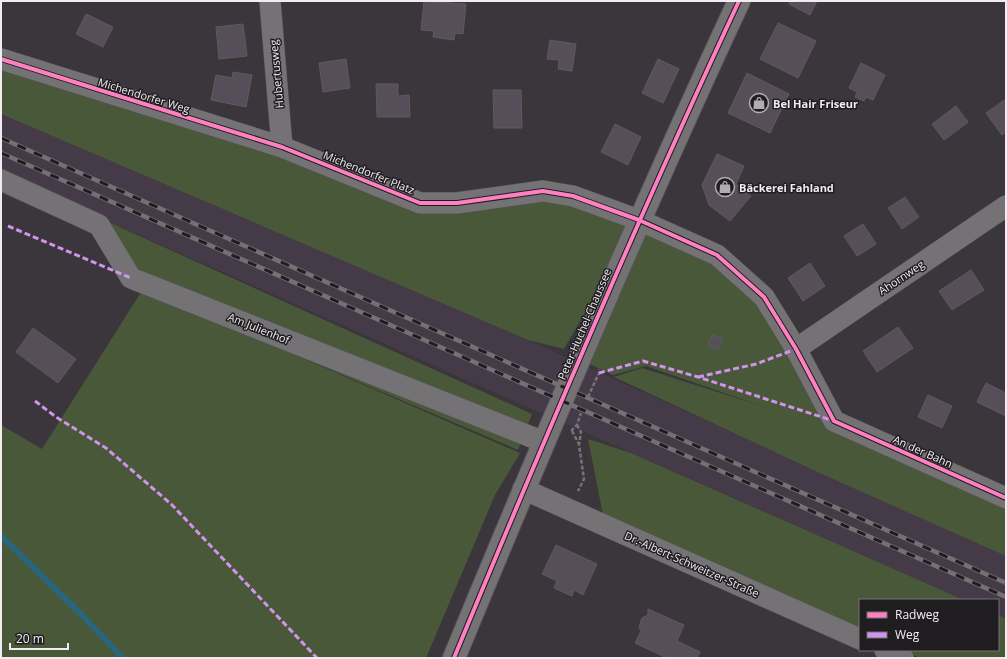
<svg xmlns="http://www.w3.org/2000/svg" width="1007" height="659" font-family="'Open Sans',sans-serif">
<rect width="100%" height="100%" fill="#3a363b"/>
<path fill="#453b48" d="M 1,114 L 528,340 L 1006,556 L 1006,619 L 998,615 L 998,600 L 964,600 L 1,174 Z"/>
<path fill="#4a583a" d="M 1,59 L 420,203 L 573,196 L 639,220 L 564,349 L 528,340 L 1,114 Z
M 102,219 L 532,414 L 518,450 L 279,348 L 520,453 L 495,495 L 426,658 L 1,658 L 1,425 L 42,449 L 143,289 Z
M 641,228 L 714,259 L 762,302 L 835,430 L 1006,507 L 1006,556 L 822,474 L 614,377 L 642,368 L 765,407 L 646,366 L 613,375 L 583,361 Z
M 588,439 L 631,453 L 964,600 L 860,600 L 860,632 L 604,520 Z
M 998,615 L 1006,619 L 1006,658 L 920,658 L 901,650 L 998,650 Z"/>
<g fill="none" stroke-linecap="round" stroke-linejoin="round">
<path stroke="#29657b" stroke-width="6" d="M 1,536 L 78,611 L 123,658"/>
</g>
<path fill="#564e58" stroke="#5e5a5e" d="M 424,1 L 466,4 L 463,34 L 455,33 L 454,40 L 433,37 L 434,31 L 421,30 Z
M 790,1 L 817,1 L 810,15 L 789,4 Z
M 86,14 L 113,27 L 103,47 L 76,34 Z
M 778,23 L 816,41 L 798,78 L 760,59 Z
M 243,24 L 247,56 L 219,59 L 216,27 Z
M 550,40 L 576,44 L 572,71 L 558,69 L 559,60 L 547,59 Z
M 346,59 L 350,88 L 323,92 L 319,63 Z
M 658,59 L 679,69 L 663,103 L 642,93 Z
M 861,63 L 885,75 L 873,100 L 866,97 L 864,101 L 855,97 L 857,92 L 849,88 Z
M 233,72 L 252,75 L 246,107 L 211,100 L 216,75 L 232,78 Z
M 747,73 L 789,94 L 770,133 L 728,113 Z
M 376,84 L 398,84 L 398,96 L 409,95 L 410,117 L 377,117 Z
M 493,90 L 521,90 L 522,128 L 494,128 Z
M 1006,99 L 1006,132 L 1002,135 L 986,113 Z
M 956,106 L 968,122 L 944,140 L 932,124 Z
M 615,124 L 641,137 L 628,165 L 601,152 Z
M 717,154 L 744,166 L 736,184 L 751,196 L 730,221 L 709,205 L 702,185 Z
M 905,197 L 919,217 L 902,229 L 888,208 Z
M 863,224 L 876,244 L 857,256 L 844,236 Z
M 810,263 L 825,286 L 803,301 L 788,278 Z
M 971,270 L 984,290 L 952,310 L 939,291 Z
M 898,327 L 913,348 L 877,372 L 863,351 Z
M 33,328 L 76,359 L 58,383 L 16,352 Z
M 713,335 L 723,339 L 718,350 L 708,345 Z
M 986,383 L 1006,393 L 1006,416 L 977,402 Z
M 928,395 L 952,406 L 942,428 L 918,417 Z
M 556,545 L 597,564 L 583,595 L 574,590 L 572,596 L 554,588 L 557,581 L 542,574 Z
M 648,609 L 684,625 L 677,641 L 700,652 L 697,658 L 667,658 L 635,643 L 641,631 L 639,627 L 642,618 L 648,615 Z"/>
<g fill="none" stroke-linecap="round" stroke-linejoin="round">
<g stroke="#575458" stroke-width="22">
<path id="street" d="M 270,1 L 282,147
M 1,59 L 282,147 L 420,203 L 457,203 L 543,191 L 573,196 L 639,220 L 717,255 L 764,297 L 796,349 L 834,421 L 1006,498
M 1,180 L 99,225 L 131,278 L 544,442
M 796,349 L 1006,206
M 523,489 L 860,639
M 885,650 L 903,658"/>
</g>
<g stroke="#575458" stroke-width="24">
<path id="secondary" d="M 454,658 C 545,437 638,218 739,1"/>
</g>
<path stroke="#767377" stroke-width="2.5" stroke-dasharray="4 2" stroke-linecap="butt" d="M 588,397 L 599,373 L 599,369
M 577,425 L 581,432 L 579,445 L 584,479 L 578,491
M 571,431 L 577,425 L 581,413
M 572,431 L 579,444"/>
<use href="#street" stroke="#757275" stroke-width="21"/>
<use href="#secondary" stroke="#757275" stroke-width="22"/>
<g stroke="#747175" stroke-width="4.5">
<path id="rail" d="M 1,138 L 1006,583
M 1,153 L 1006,597"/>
</g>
<use href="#rail" stroke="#201d21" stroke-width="3" stroke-dasharray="9" stroke-linecap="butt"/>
<path stroke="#d193ec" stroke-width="3" stroke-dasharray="6 3" stroke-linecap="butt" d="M 8,226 L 131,278
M 599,373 L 643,361 L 698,377 L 834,421
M 698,377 L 756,364 L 796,349
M 35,401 L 56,417 L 106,448 L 171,504 L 317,658"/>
<g stroke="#201d21" stroke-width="6">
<path id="cycleway" d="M 1,59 L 282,147 L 420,203 L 457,203 L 543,191 L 573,196 L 639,220 L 717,255 L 764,297 L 796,349 L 834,421 L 1006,498
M 454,658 C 545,437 638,218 739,1"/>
</g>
<use href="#cycleway" stroke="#ff80c0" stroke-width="4"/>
</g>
<defs>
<g id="shop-ring" transform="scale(1)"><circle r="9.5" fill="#201d21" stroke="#b1acb2" stroke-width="1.5"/><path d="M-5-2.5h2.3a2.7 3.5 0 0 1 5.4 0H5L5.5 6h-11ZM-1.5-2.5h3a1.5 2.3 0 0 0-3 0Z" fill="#b1acb2"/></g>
</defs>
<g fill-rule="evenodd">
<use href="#shop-ring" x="759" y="103"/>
<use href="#shop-ring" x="725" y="187"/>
</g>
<g text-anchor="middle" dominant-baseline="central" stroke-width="3" stroke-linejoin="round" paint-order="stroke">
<g font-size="11" fill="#f1ecf2" stroke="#201d21">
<text transform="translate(276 74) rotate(-95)">Hubertusweg</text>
<text transform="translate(144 95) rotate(17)">Michendorfer Weg</text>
<text transform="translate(369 172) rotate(22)">Michendorfer Platz</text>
<text transform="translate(901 277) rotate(-34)">Ahornweg</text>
<text transform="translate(584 324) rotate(-67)">Peter-Huchel-Chaussee</text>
<text transform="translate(259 328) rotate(22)">Am Julienhof</text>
<text transform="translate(923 451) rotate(24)">An der Bahn</text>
<text transform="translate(692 564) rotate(24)">Dr.-Albert-Schweitzer-Straße</text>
</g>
<g font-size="11" font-weight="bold" fill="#f1ecf2" stroke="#201d21" text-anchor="start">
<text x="773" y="103">Bel Hair Friseur</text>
<text x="739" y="187">Bäckerei Fahland</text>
</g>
</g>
<rect width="1007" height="659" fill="none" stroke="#f1ecf2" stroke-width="4"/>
<rect x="859" y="599" width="140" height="52" fill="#201d21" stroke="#747075"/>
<rect x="867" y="612" width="20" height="6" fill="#ff80c0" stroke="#747075"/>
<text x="895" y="619" font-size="12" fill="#f1ecf2">Radweg</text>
<rect x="867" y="632" width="20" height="6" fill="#d193ec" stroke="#747075"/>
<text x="895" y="639" font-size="12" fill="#f1ecf2">Weg</text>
<path d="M10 643v6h58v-6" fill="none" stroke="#f1ecf2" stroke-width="2"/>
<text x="16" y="643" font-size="12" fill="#f1ecf2" stroke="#201d21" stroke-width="3" paint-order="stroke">20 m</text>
</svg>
